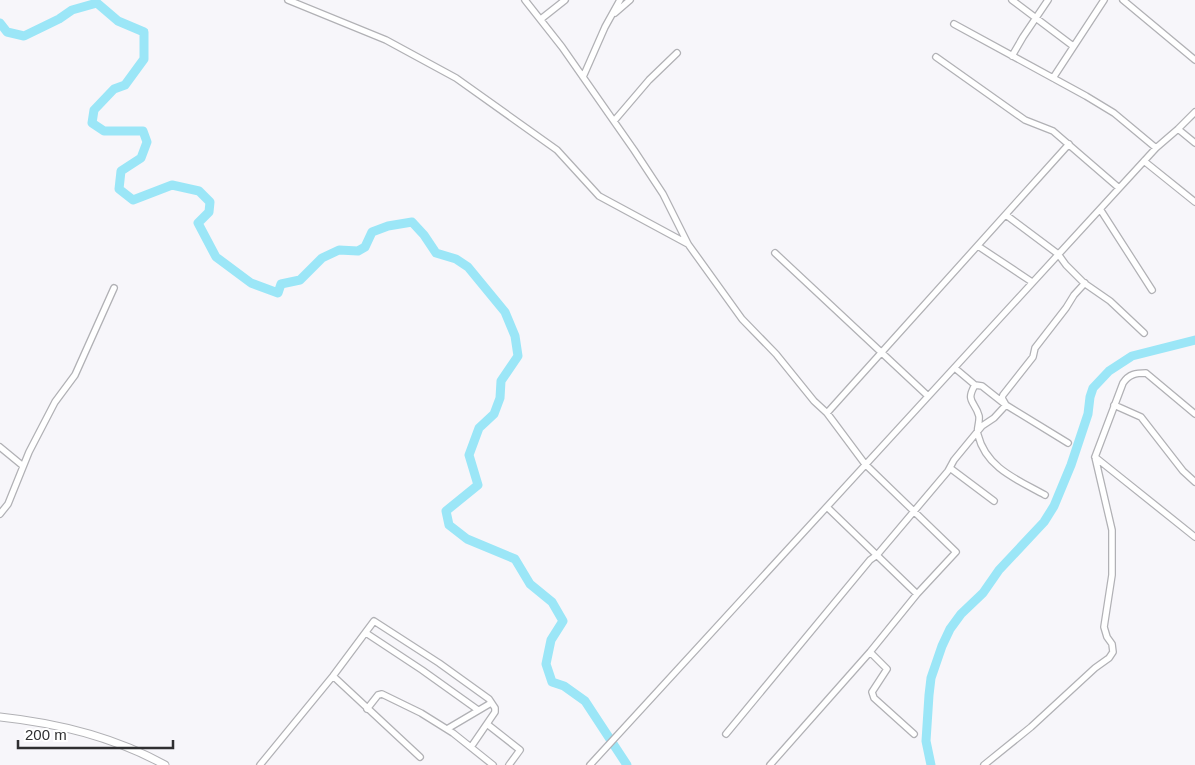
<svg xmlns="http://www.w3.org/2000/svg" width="1195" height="765" font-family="Arial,sans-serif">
<rect width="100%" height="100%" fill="#f7f6fa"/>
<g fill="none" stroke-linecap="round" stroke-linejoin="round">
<path stroke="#9be6f7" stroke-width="9" d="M 0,23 L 7,32 L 24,36 L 59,19 L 72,10 L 97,3 L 118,21 L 144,32 L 144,59 L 125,85 L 114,89 L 94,110 L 92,123 L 104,131 L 143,131 L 147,142 L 141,158 L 121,171 L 119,189 L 133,200 L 172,185 L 199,191 L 210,202 L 209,212 L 198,223 L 216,257 L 251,283 L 278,293 L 281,284 L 300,280 L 322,258 L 339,250 L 358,251 L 365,247 L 372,232 L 388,226 L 412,222 L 424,235 L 436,253 L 456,259 L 468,267 L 505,312 L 515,336 L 518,356 L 501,381 L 500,398 L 494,414 L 479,428 L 469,455 L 478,485 L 446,511 L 449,525 L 467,539 L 515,559 L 530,584 L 552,602 L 563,621 L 551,640 L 546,664 L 552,682 L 564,686 L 585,701 L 627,765
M 931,765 L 926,741 L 929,695 L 931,678 L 942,646 L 950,629 L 961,614 L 983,593 L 999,570 L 1044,522 L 1054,506 L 1071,465 L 1088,414 L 1090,397 L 1093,388 L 1109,371 L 1132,356 L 1195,340"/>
<g stroke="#b1b1b5" stroke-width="8">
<path id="minor" d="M 288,0 L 386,40 L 456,78 L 557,150 L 599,196 L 688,244
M 525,0 L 562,47 L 634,150 L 663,194 L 688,244 L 742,319 L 776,354 L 814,401 L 827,413 L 865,464 L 956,552 L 917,594 L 870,652 L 770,765
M 1012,0 L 1073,46
M 1123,0 L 1195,60
M 615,13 L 630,0
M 541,19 L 565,0
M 954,24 L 1086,96 L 1114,113 L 1156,148
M 1012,56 L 1023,37 L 1048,0
M 936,57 L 1025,120 L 1053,131 L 1119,188
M 583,77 L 605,27 L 620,0
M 1053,78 L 1104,0
M 614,121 L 649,80 L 677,53
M 1178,129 L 1195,143
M 1144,161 L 1195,202
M 1100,209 L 1152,290
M 1006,215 L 1058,254 L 1066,265 L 1084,283 L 1110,301 L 1144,333
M 978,246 L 1032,282
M 775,253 L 928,396
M 956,369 L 975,385 L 982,386 L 1006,405 L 1068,443
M 975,385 C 965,402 975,401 979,416 C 980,423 976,429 978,435 C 986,468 1018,480 1045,495
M 1114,405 L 1141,417 L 1183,471 L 1195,482
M 827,413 L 1069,144
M 0,447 L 23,466
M 1095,457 L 1195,537
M 950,468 L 994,501
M 827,507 L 917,594
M 0,514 L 8,504 L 29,452 L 55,402 L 75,375 L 114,288
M 366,633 L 422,670 L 478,710
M 870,652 L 887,669 L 872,692 L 874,698 L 914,734
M 333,676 L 420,757
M 367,709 L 378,695 L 382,694 L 421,713 L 453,733 L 493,765
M 487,724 L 520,750 L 509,765
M 447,729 L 491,703
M 726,734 L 870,560 L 877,555 L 948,471 L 954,460 L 982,426 L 994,418 L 1006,405 L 1002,398 L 1003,395 L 1033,357 L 1035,348 L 1066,308 L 1074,295 L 1085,283
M 260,765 L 333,676 L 374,621 L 439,663 L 489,699 L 495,708 L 495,712 L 471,747
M 590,765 L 1156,148 L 1178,129 L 1195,112
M 984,765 L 1031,727 L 1095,668 L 1109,658 L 1113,652 L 1112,644 L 1107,637 L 1104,627 L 1112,575 L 1112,530 L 1095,457 L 1123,383 C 1129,374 1136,373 1146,373 L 1195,414"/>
</g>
<g stroke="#b1b1b5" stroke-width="9">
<path id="major" d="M 0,717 C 57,723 114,737 165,765"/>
</g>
<use href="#minor" stroke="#fff" stroke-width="5.5"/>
<use href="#major" stroke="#fff" stroke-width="7"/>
</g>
<path d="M18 740v8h155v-8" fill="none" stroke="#2f2f31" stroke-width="2.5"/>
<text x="25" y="740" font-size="15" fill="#2f2f31" stroke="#ffffff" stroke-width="4" paint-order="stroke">200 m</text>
</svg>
